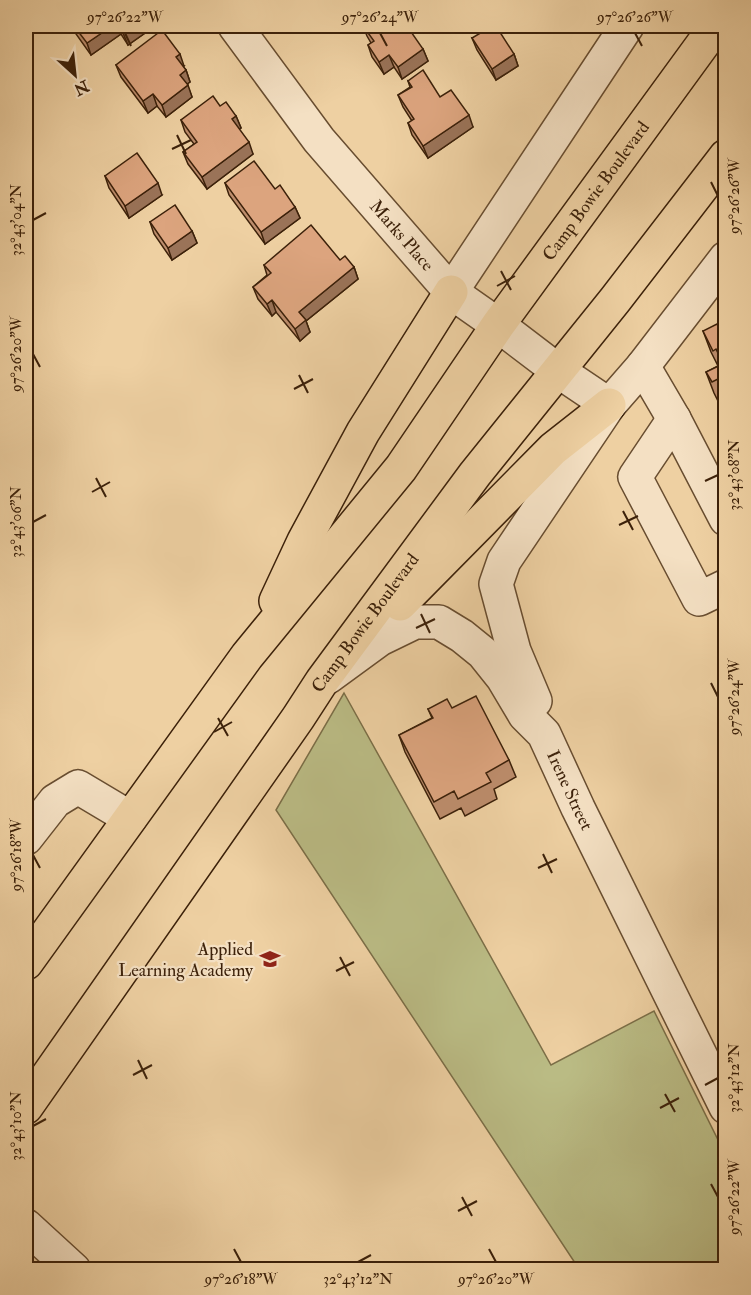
<svg xmlns="http://www.w3.org/2000/svg" width="751" height="1295" font-family="'IM FELL Double Pica',serif">
<rect width="100%" height="100%" fill="#eed0a2"/>
<filter id="stains"><feTurbulence type="fractalNoise" baseFrequency=".00333" numOctaves="4"/><feColorMatrix values="0 0 0 0 .2 0 0 0 0 .09 0 0 0 0 .02 0 0 0 .5 -.17"/></filter>
<radialGradient id="worn" r=".72"><stop offset=".6" stop-color="#630" stop-opacity="0"/><stop offset="1" stop-color="#630" stop-opacity=".3"/></radialGradient>
<path fill="#babb84" stroke="#7b6e47" stroke-width="1.5" d="M 344,693 L 551,1065 L 654,1011 L 725,1154 L 725,1269 L 579,1269 L 276,810 Z"/>
<g fill="none" stroke-linecap="round" stroke-linejoin="round">
<g stroke="#684d30" stroke-width="36">
<g id="minor">
<path id="s1" d="M 235,26 L 319,140 L 451,292 L 498,325 L 557,370 L 609,405"/>
<path d="M 451,292 L 627,26"/>
<path d="M 643,366 L 674,419 L 726,519"/>
<path d="M 674,419 L 635,477 L 699,599 L 726,586"/>
<path id="s2" d="M 328,677 L 380,639 L 415,622 L 439,622 L 462,636 L 483,653 L 503,678 L 525,715 L 544,734 L 578,808 L 726,1107"/>
<path d="M 535,701 L 514,651 L 496,584 L 504,561 L 609,405 L 643,366 L 726,258"/>
<path d="M 26,838 L 55,801 L 78,787 L 130,818"/>
<path d="M 26,1226 L 74,1270"/>
</g>
</g>
<g stroke="#3c210a" stroke-width="36">
<g id="major">
<path d="M 276,601 L 304,541 L 363,432 L 451,292"/>
<path d="M 400,604 L 553,449 L 609,405"/>
<path id="s3" d="M 26,963 L 247,656 L 401,468 L 498,325 L 716,26"/>
<path id="s4" d="M 26,1107 L 298,718 L 322,681 L 475,474 L 615,300 L 726,156"/>
</g>
</g>
<use href="#minor" stroke="#f4e0c3" stroke-width="33"/>
<use href="#major" stroke="#eed0a2" stroke-width="33"/>
</g>
<path fill="#bd8d6c" stroke="#3c210a" stroke-width="1.5" d="M 73,26 L 155,26 L 128,45 L 121,34 L 91,55 L 76,34 Z
M 363,26 L 423,49 L 428,61 L 402,79 L 394,67 L 384,74 L 372,57 L 368,45 L 371,43 L 367,36 Z
M 472,38 L 514,54 L 518,66 L 496,80 L 477,50 Z
M 116,65 L 184,66 L 183,67 L 186,70 L 190,82 L 187,84 L 192,97 L 166,117 L 157,106 L 148,113 L 121,77 Z
M 408,81 L 440,97 L 473,127 L 428,158 L 412,135 L 408,123 L 412,121 L 403,107 L 398,95 L 410,87 Z
M 220,106 L 236,116 L 241,128 L 239,129 L 253,154 L 207,189 L 188,164 L 183,152 L 194,144 L 185,132 L 181,120 Z
M 105,176 L 162,195 L 129,218 L 109,188 Z
M 225,183 L 275,189 L 295,207 L 300,218 L 265,244 L 229,195 Z
M 150,222 L 192,231 L 197,243 L 172,260 L 154,234 Z
M 340,260 L 354,267 L 358,279 L 306,321 L 310,332 L 300,341 L 276,312 L 272,316 L 258,299 L 253,287 L 267,275 L 264,265 Z
M 726,328 L 726,400 L 719,403 L 714,393 L 706,372 L 718,366 L 711,352 L 703,331 L 721,330 Z
M 452,708 L 509,760 L 516,777 L 494,789 L 497,799 L 465,816 L 461,808 L 440,819 L 405,752 L 399,735 L 432,718 L 428,709 Z"/>
<path fill="#9a7358" stroke="#3c210a" stroke-width="1.5" d="M 112,26 L 117,26 L 121,34 L 91,55 L 87,43 Z
M 134,26 L 155,26 L 128,45 L 123,33 Z
M 423,49 L 428,61 L 402,79 L 398,67 Z
M 180,54 L 184,66 L 180,69 L 176,57 Z
M 514,54 L 518,66 L 496,80 L 492,69 Z
M 389,55 L 394,67 L 384,74 L 379,62 Z
M 186,70 L 190,82 L 184,86 L 180,75 Z
M 188,85 L 192,97 L 166,117 L 162,105 Z
M 153,94 L 157,106 L 148,113 L 143,101 Z
M 469,115 L 473,127 L 428,158 L 423,146 Z
M 236,116 L 241,128 L 236,131 L 232,119 Z
M 249,142 L 253,154 L 207,189 L 202,177 Z
M 158,183 L 162,195 L 129,218 L 125,206 Z
M 295,207 L 300,218 L 265,244 L 261,232 Z
M 192,231 L 197,243 L 172,260 L 168,248 Z
M 354,267 L 358,279 L 306,321 L 310,332 L 300,341 L 295,329 L 299,312 Z
M 272,300 L 276,312 L 272,316 L 267,304 Z"/>
<path fill="#dca47e" stroke="#3c210a" stroke-width="1.5" d="M 74,26 L 112,26 L 87,43 Z
M 118,26 L 134,26 L 123,33 Z
M 363,26 L 400,26 L 401,28 L 405,26 L 407,26 L 423,49 L 398,67 L 389,55 L 379,62 L 368,45 L 374,41 Z
M 492,26 L 496,26 L 514,54 L 492,69 L 472,38 Z
M 162,30 L 180,54 L 176,57 L 186,70 L 180,75 L 188,85 L 162,105 L 153,94 L 143,101 L 116,65 Z
M 423,70 L 440,97 L 451,90 L 469,115 L 423,146 L 408,123 L 414,119 L 398,95 L 412,87 L 408,81 Z
M 213,96 L 220,106 L 226,102 L 236,116 L 232,119 L 249,142 L 202,177 L 183,152 L 197,142 L 181,120 Z
M 137,153 L 158,183 L 125,206 L 105,176 Z
M 254,161 L 275,189 L 280,185 L 295,207 L 261,232 L 225,183 Z
M 175,205 L 192,231 L 168,248 L 150,222 Z
M 311,225 L 340,260 L 345,256 L 354,267 L 299,312 L 306,320 L 295,329 L 272,300 L 267,304 L 253,287 L 271,273 L 264,265 Z
M 717,324 L 721,330 L 726,328 L 726,375 L 712,382 L 706,372 L 723,364 L 716,349 L 713,351 L 703,331 Z
M 476,696 L 509,760 L 486,773 L 491,782 L 458,799 L 454,791 L 434,802 L 399,735 L 433,718 L 428,709 L 447,699 L 452,708 Z"/>
<path fill="none" stroke="#3c210a" stroke-width="2" d="M 125,33 L 131,46M 380,33 L 387,46M 635,33 L 642,46M 177,135 L 186,154M 172,149 L 191,140M 711,182 L 718,196M 33,220 L 46,213M 501,271 L 511,290M 497,286 L 515,276M 33,354 L 40,367M 299,375 L 308,393M 294,389 L 313,379M 96,478 L 106,497M 705,481 L 718,475M 92,492 L 110,482M 623,511 L 633,530M 33,522 L 46,515M 619,525 L 638,516M 421,614 L 430,633M 416,628 L 435,619M 711,683 L 718,697M 218,718 L 228,736M 214,732 L 232,722M 543,854 L 552,873M 33,855 L 40,868M 538,868 L 557,859M 340,957 L 350,976M 336,971 L 354,962M 138,1060 L 147,1079M 133,1075 L 152,1065M 705,1085 L 718,1078M 665,1094 L 675,1112M 660,1108 L 679,1098M 33,1126 L 46,1119M 711,1184 L 718,1197M 462,1197 L 472,1216M 458,1211 L 477,1201M 234,1249 L 241,1262M 489,1249 L 496,1262M 358,1262 L 371,1255"/>
<defs>
<g id="school-bare" transform="scale(1.62)"><path d="M0-5L7-2L0 1L-7-2ZM-4 1L0 2.5L4 1V4Q0 6-4 4Z" fill="#8f2418" stroke="#f4e0c3" stroke-width="2.5" paint-order="stroke"/></g>
</defs>
<g fill-rule="evenodd">
<use href="#school-bare" x="270" y="959"/>
</g>
<g text-anchor="middle" dominant-baseline="central" stroke-width="4.5" stroke-linejoin="round" paint-order="stroke">
<g font-size="18" fill="#3c210a" stroke="#f4e0c3">
<text stroke="none"><textPath href="#s3" startOffset="960">Camp Bowie Boulevard</textPath></text>
<text stroke="none"><textPath href="#s1" startOffset="268">Marks Place</textPath></text>
<text stroke="none"><textPath href="#s4" startOffset="591">Camp Bowie Boulevard</textPath></text>
<text stroke="none"><textPath href="#s2" startOffset="345">Irene Street</textPath></text>
</g>
<g font-size="18" fill="#3c210a" stroke="#f4e0c3" text-anchor="end">
<text x="253" y="949">Applied<tspan x="253" dy="21">Learning Academy</tspan></text>
</g>
</g>
<rect width="751" height="1295" fill="none" stroke="#eed0a2" stroke-width="66"/>
<g transform="translate(75 75) rotate(153)" stroke="#f4e0c3" stroke-width="4.5" paint-order="stroke">
<path d="M0-4.5L10 22L0 15L-10 22Z" fill="#3c210a"/>
<text y="-9" font-size="16" font-weight="bold" text-anchor="middle" fill="#3c210a">N</text>
</g>
<rect x="33" y="33" width="685" height="1229" fill="none" stroke="#3c210a" stroke-width="2"/>
<g font-size="15" text-anchor="middle" fill="#3c210a">
<text x="125" y="22">97°26'22"W</text>
<text x="380" y="22">97°26'24"W</text>
<text x="635" y="22">97°26'26"W</text>
<text transform="translate(734 196) rotate(-90)" y="5">97°26'26"W</text>
<text transform="translate(16 220) rotate(-90)" y="5">32°43'04"N</text>
<text transform="translate(16 354) rotate(-90)" y="5">97°26'20"W</text>
<text transform="translate(734 475) rotate(-90)" y="5">32°43'08"N</text>
<text transform="translate(16 522) rotate(-90)" y="5">32°43'06"N</text>
<text transform="translate(734 697) rotate(-90)" y="5">97°26'24"W</text>
<text transform="translate(16 855) rotate(-90)" y="5">97°26'18"W</text>
<text transform="translate(734 1078) rotate(-90)" y="5">32°43'12"N</text>
<text transform="translate(16 1126) rotate(-90)" y="5">32°43'10"N</text>
<text transform="translate(734 1197) rotate(-90)" y="5">97°26'22"W</text>
<text x="241" y="1284">97°26'18"W</text>
<text x="358" y="1284">32°43'12"N</text>
<text x="496" y="1284">97°26'20"W</text>
</g>
<rect width="100%" height="100%" filter="url(#stains)"/>
<rect width="100%" height="100%" fill="url(#worn)"/>
</svg>
